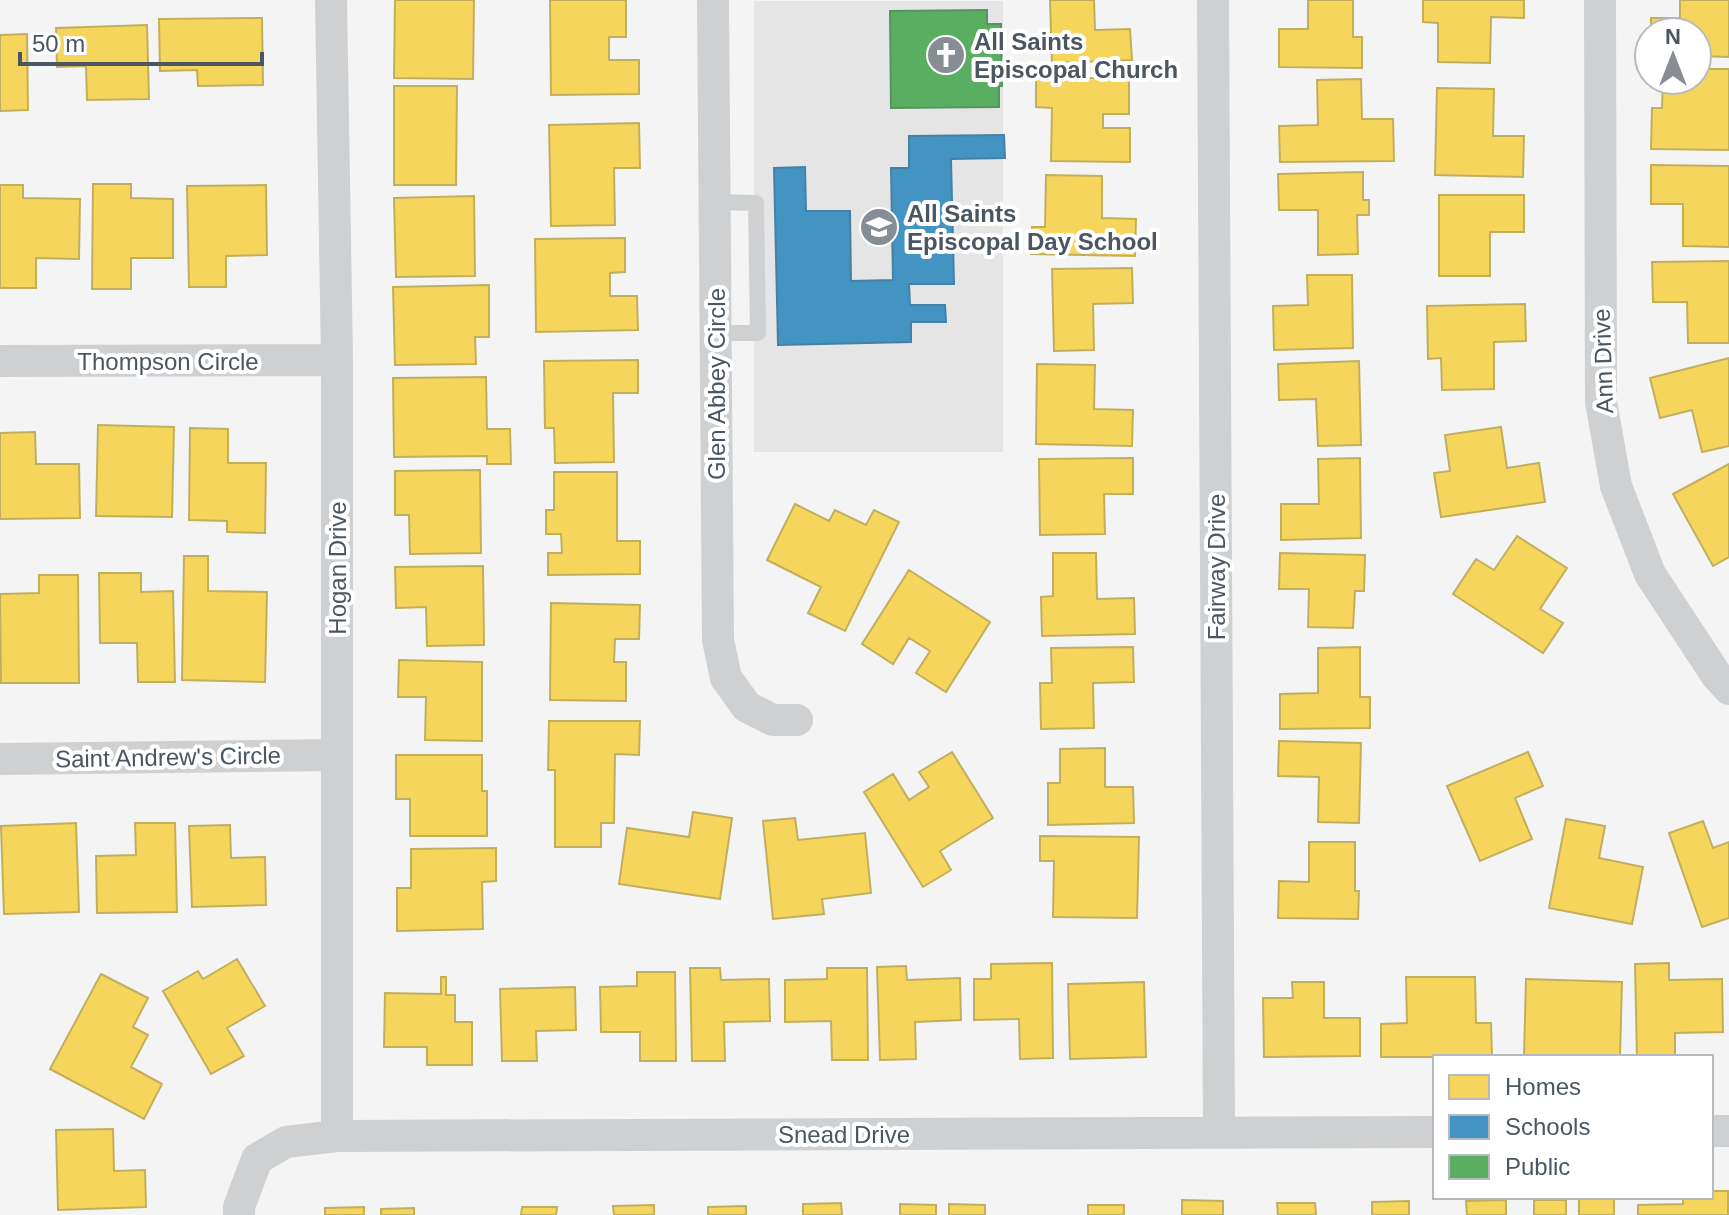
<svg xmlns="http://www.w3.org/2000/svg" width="1729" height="1215" font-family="Arial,sans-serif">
<rect width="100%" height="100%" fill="#f4f4f4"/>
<path fill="#e6e5e6" d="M 754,1 L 1003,1 L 1003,452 L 754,452 Z"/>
<path fill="#f6d55c" stroke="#c2af5e" stroke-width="2" d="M 395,0 L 474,0 L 473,79 L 394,78 Z
M 550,0 L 626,0 L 626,37 L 609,37 L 609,60 L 639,60 L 639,94 L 551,95 Z
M 1050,0 L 1094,0 L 1095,30 L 1130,29 L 1132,60 L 1052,63 Z
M 1308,0 L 1353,0 L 1353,37 L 1362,37 L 1362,68 L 1279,67 L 1279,29 L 1308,29 Z
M 1423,0 L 1524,0 L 1524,18 L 1491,17 L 1490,63 L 1438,62 L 1438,23 L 1423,22 Z
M 1680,0 L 1729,0 L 1729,57 L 1697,56 L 1697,32 L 1651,32 L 1651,18 L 1680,18 Z
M 262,18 L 263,85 L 198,86 L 197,70 L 160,71 L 159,19 Z
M 147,25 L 149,99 L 87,100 L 86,66 L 57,67 L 56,28 Z
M 27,34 L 28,110 L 0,111 L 0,35 Z
M 1697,69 L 1729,69 L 1729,150 L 1651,149 L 1652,108 L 1662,108 L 1663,80 L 1697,80 Z
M 1036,78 L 1129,78 L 1129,114 L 1103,114 L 1103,128 L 1130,128 L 1130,162 L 1051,161 L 1052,108 L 1036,107 Z
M 1361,79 L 1362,119 L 1393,119 L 1394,161 L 1280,162 L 1279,126 L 1318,125 L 1317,80 Z
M 394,86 L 457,86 L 456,185 L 394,185 Z
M 1437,88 L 1494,89 L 1493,136 L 1524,136 L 1523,177 L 1435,175 Z
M 639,123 L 640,168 L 614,168 L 615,225 L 551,226 L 549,125 Z
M 1651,165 L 1729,166 L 1729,247 L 1683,246 L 1683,204 L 1651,204 Z
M 1363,172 L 1363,200 L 1369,200 L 1369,215 L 1357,215 L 1358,254 L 1318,255 L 1318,210 L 1279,210 L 1278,174 Z
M 1046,175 L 1102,176 L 1102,218 L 1136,219 L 1135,256 L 1031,254 L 1032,227 L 1045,227 Z
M 93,184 L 131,184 L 131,198 L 173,199 L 173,258 L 131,258 L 131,289 L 92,289 Z
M 0,185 L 23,185 L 23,198 L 80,199 L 79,259 L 36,258 L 36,288 L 0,288 Z
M 266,185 L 267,255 L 226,256 L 226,287 L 189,287 L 187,186 Z
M 1439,195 L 1524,195 L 1524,232 L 1490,232 L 1490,276 L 1439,276 Z
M 474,196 L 475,276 L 396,277 L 394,198 Z
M 625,238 L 625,272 L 610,273 L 610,296 L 637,296 L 638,330 L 536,332 L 535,239 Z
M 1729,261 L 1729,343 L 1688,343 L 1687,302 L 1653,302 L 1652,262 Z
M 1132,268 L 1133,303 L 1093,304 L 1094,350 L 1054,351 L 1052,269 Z
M 1307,275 L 1352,275 L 1353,348 L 1274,350 L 1273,306 L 1308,305 Z
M 489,285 L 489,337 L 475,337 L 476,364 L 395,365 L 393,287 Z
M 1525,304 L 1526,341 L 1494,342 L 1494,389 L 1442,390 L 1441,358 L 1428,359 L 1427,306 Z
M 1729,358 L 1729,446 L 1702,452 L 1692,410 L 1660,418 L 1650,378 Z
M 638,360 L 638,393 L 613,393 L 614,462 L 555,463 L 554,428 L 545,428 L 544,361 Z
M 1359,361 L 1361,445 L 1318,446 L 1316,399 L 1279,400 L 1278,364 Z
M 1037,364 L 1095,365 L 1094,409 L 1133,410 L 1132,446 L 1036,444 Z
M 486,377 L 487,429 L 510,429 L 511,464 L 487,464 L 487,456 L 394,457 L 393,378 Z
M 98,425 L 174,427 L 172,517 L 96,516 Z
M 1501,427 L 1507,468 L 1539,463 L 1545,502 L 1441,517 L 1434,473 L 1450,471 L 1445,435 Z
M 190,428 L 228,429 L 228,463 L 266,463 L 265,533 L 227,532 L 227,521 L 189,520 Z
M 35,432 L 36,464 L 79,464 L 80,518 L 0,519 L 0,433 Z
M 1133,458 L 1133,494 L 1104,494 L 1105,534 L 1040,535 L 1039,459 Z
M 1360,458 L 1361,538 L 1281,540 L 1281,504 L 1319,504 L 1318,459 Z
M 1729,464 L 1729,557 L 1713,566 L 1673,494 Z
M 480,470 L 481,553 L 410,554 L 409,515 L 395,515 L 395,471 Z
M 554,472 L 617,472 L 617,541 L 640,541 L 640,574 L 548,575 L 548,553 L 562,553 L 561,534 L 546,534 L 546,510 L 554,510 Z
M 795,504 L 829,521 L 835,510 L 866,525 L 874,510 L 899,522 L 845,631 L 808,613 L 821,587 L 767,560 Z
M 1517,536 L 1567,568 L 1540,609 L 1563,623 L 1543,653 L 1453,594 L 1476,559 L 1494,570 Z
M 1053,553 L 1096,553 L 1097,599 L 1134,598 L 1135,634 L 1042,636 L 1041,597 L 1053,596 Z
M 1280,553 L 1365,555 L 1364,591 L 1355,591 L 1353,628 L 1308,627 L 1309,589 L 1279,589 Z
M 184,556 L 208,556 L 208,591 L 267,592 L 265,682 L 182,680 Z
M 483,566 L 484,645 L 427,646 L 426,607 L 396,608 L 395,567 Z
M 909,570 L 990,622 L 946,692 L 916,673 L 930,651 L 909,638 L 893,664 L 862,644 Z
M 99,573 L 141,573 L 141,592 L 173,591 L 175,682 L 138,682 L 137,643 L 100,643 Z
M 39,575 L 78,575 L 79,683 L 1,683 L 0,594 L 39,593 Z
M 551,603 L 640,605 L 639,639 L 615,639 L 614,662 L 626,662 L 626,701 L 550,700 Z
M 1133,647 L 1134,682 L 1093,683 L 1094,728 L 1041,729 L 1040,683 L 1052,683 L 1051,648 Z
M 1360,647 L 1360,697 L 1370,697 L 1370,728 L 1280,729 L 1280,694 L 1318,693 L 1318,648 Z
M 399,660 L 482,662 L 482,741 L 425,740 L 426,697 L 398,697 Z
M 549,721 L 640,721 L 639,755 L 615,754 L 614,823 L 601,823 L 601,847 L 555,847 L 555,770 L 548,770 Z
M 1279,741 L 1361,743 L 1359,823 L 1318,822 L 1319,777 L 1278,776 Z
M 1105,748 L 1105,787 L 1133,787 L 1134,823 L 1048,825 L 1048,783 L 1060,783 L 1060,749 Z
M 952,752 L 993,818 L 940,851 L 951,870 L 923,887 L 864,792 L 893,774 L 909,800 L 929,787 L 919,772 Z
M 1528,752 L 1543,786 L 1515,798 L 1532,839 L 1480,861 L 1447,786 Z
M 396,755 L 482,755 L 482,791 L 487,791 L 487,836 L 410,836 L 410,799 L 396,799 Z
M 693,812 L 732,818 L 720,899 L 619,884 L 627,828 L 689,837 Z
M 795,818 L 798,840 L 865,833 L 871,893 L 822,899 L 824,914 L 773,919 L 763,821 Z
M 1566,819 L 1605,826 L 1599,858 L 1643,867 L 1632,924 L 1549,908 Z
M 1703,821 L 1713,848 L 1729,842 L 1729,918 L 1702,927 L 1669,833 Z
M 76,823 L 79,912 L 4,914 L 1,826 Z
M 135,823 L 175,823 L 177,912 L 97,913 L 96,856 L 136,855 Z
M 230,825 L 231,858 L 265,857 L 266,905 L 192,907 L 189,826 Z
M 1040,836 L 1139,837 L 1137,918 L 1053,917 L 1054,861 L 1040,861 Z
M 1309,842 L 1355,842 L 1355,891 L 1359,891 L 1358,919 L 1278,918 L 1279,881 L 1309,882 Z
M 496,848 L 496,881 L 482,882 L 483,929 L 397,931 L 397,888 L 411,888 L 411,849 Z
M 237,959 L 265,1006 L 227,1028 L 244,1056 L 211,1074 L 163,991 L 198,971 L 203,979 Z
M 1052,963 L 1053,1058 L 1020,1059 L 1019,1019 L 974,1020 L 974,979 L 991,979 L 991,964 Z
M 1669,963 L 1669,980 L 1722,979 L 1723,1032 L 1675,1033 L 1675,1057 L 1637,1057 L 1635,964 Z
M 906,966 L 907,980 L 960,978 L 961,1020 L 915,1022 L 916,1059 L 880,1060 L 877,967 Z
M 690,968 L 720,968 L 721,980 L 769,979 L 770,1021 L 724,1022 L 725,1061 L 692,1061 Z
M 827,968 L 867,968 L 868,1060 L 832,1060 L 831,1021 L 785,1022 L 785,980 L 827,979 Z
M 637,972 L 675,972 L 676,1061 L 640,1061 L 640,1032 L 601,1032 L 600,987 L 637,986 Z
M 101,974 L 148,998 L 133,1027 L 148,1035 L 131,1067 L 162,1084 L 144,1119 L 50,1069 Z
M 441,977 L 446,977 L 446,995 L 455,995 L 455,1022 L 472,1022 L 472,1065 L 427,1065 L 427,1047 L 384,1047 L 385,993 L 441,994 Z
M 1406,977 L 1475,977 L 1476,1023 L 1491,1023 L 1492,1057 L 1381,1057 L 1381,1024 L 1407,1023 Z
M 1526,979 L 1622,982 L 1620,1057 L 1524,1057 Z
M 1144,982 L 1146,1057 L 1070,1059 L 1068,984 Z
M 1292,982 L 1324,982 L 1324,1018 L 1360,1018 L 1360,1056 L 1264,1057 L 1263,998 L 1293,998 Z
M 575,987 L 576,1030 L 536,1031 L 537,1061 L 502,1061 L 500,989 Z
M 113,1129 L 114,1171 L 145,1170 L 146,1207 L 58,1210 L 56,1130 Z
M 1711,1191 L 1728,1191 L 1728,1215 L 1638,1215 L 1638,1205 L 1683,1204 L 1683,1197 L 1711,1197 Z
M 1579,1197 L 1614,1197 L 1614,1215 L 1579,1215 Z
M 1182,1200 L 1223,1201 L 1223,1215 L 1182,1215 Z
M 1506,1200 L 1506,1215 L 1467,1215 L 1466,1201 Z
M 1534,1200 L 1566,1200 L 1566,1215 L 1534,1215 Z
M 1409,1201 L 1409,1215 L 1372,1215 L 1372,1202 Z
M 841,1203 L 842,1215 L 803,1215 L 803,1204 Z
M 1277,1203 L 1315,1203 L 1316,1215 L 1278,1215 Z
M 900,1204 L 936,1205 L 936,1215 L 900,1215 Z
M 949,1204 L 985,1205 L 985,1215 L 949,1215 Z
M 654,1205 L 654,1215 L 614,1215 L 613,1206 Z
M 1088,1205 L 1124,1205 L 1124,1215 L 1088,1215 Z
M 746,1206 L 746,1215 L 708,1215 L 708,1207 Z
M 364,1207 L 364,1215 L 325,1215 L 325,1208 Z
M 522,1207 L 557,1207 L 556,1215 L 521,1215 Z
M 414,1208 L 414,1215 L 381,1215 L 381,1209 Z"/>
<path fill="#4393c3" stroke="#4581a6" stroke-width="2" d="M 1004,135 L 1005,158 L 951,159 L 954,284 L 909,284 L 910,305 L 945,305 L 946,322 L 911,322 L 911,342 L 778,345 L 774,168 L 805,167 L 806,211 L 850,211 L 851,281 L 893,280 L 891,168 L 909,168 L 909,136 Z"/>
<path fill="#5aae61" stroke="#559461" stroke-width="2" d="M 987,10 L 987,24 L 1001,24 L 1002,86 L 999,86 L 999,107 L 891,108 L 890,11 Z"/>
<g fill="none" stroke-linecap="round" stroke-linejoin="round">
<path stroke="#ced0d2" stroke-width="16" d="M 715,202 L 756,203 L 758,333 L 716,333"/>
<path stroke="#ced0d2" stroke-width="32" d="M 331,0 L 337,360 L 337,1136
M 713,0 L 718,640 L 726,678 L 747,707 L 773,720 L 797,720
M 1213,0 L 1219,1133
M 1600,0 L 1601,402 L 1616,486 L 1650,574 L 1717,676 L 1729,689
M 0,361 L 337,360
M 0,759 L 337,755
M 1711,1131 L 1729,1131
M 239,1215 L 239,1207 L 257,1159 L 286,1142 L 337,1136 L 1435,1132"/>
</g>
<defs>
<g id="church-disc" transform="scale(2)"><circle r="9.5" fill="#868d94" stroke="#fff"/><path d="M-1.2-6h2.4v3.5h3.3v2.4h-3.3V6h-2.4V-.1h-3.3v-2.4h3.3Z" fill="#fff"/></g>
<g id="school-disc" transform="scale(2)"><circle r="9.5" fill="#868d94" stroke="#fff"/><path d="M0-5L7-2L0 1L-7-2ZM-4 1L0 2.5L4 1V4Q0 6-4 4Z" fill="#fff"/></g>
</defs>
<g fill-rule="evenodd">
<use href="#church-disc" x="946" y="55"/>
<use href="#school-disc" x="879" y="227"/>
</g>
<g text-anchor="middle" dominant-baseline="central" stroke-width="8" stroke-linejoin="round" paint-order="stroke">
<g font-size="24" font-weight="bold" fill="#4a5661" stroke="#fff" text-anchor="start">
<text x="974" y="41">All Saints<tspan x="974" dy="28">Episcopal Church</tspan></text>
<text x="907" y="213">All Saints<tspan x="907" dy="28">Episcopal Day School</tspan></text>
</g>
<g font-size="24" fill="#4a5661" stroke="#fff">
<text x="168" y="361">Thompson Circle</text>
<text transform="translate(1603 361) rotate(-92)">Ann Drive</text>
<text transform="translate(716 384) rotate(-90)">Glen Abbey Circle</text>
<text transform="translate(1216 567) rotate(-90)">Fairway Drive</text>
<text transform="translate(337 568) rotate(-90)">Hogan Drive</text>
<text transform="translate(168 757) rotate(-1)">Saint Andrew's Circle</text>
<text x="844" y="1134">Snead Drive</text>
</g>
</g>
<rect x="1433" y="1055" width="280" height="144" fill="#ffffff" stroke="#b7bbc0" stroke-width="2"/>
<rect x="1449" y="1075" width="40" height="24" fill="#f6d55c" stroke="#b7bbc0" stroke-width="2"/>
<text x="1505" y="1095" font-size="24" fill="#4a5661">Homes</text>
<rect x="1449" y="1115" width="40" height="24" fill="#4393c3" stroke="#b7bbc0" stroke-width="2"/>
<text x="1505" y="1135" font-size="24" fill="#4a5661">Schools</text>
<rect x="1449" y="1155" width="40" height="24" fill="#5aae61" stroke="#b7bbc0" stroke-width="2"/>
<text x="1505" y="1175" font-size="24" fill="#4a5661">Public</text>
<g transform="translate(1673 56)"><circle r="38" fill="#ffffff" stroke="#b7bbc0" stroke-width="2"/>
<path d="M0-6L14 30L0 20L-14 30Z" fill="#868d94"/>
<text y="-12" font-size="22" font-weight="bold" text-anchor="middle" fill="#4a5661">N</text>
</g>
<path d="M20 52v12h242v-12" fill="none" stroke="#4a5661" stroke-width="4"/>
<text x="32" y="52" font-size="24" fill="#4a5661" stroke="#ffffff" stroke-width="6" paint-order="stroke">50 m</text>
</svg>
